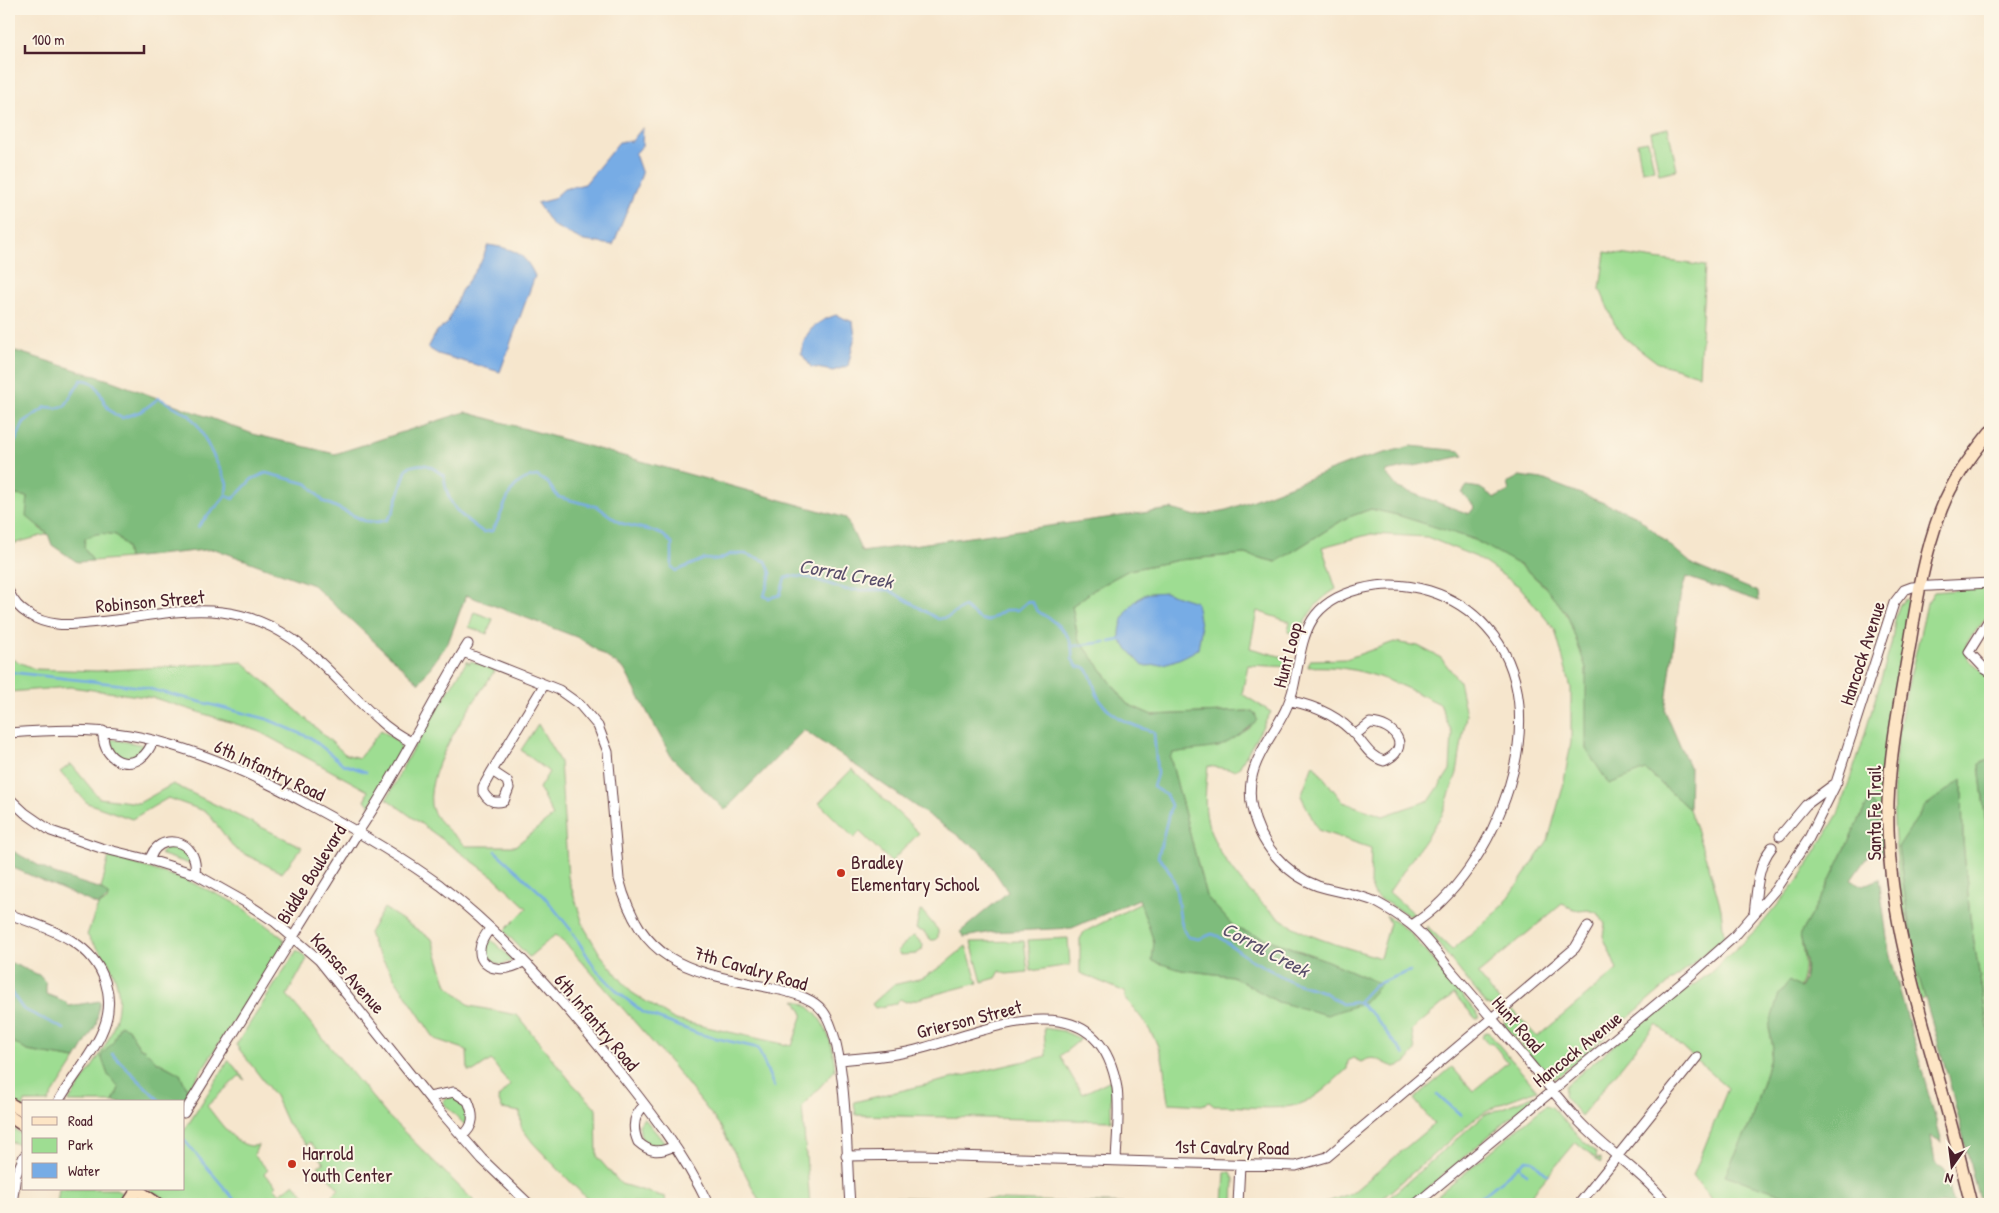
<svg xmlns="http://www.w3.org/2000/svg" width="1999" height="1213" font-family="'Patrick Hand',sans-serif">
<rect width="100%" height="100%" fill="#fcf5e5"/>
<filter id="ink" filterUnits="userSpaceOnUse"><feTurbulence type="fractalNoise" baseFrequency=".02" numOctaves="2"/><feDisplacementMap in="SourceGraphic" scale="10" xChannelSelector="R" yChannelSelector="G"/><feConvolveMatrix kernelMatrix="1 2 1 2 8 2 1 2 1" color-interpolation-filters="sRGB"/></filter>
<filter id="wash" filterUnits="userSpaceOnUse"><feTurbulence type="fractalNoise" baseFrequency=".0096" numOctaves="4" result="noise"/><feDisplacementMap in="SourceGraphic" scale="20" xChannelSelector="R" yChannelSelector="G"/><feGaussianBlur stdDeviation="1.12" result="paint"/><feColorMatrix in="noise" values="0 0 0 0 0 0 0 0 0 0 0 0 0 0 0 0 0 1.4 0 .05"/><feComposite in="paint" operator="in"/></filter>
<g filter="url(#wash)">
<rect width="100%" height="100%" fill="#f6e6cd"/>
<path fill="#9edd92" stroke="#747e5e" d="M 1668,128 L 1677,170 L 1659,174 L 1651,132 Z
M 1648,141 L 1654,169 L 1642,171 L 1637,143 Z
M 1605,252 L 1705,266 L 1699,375 L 1658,363 L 1625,338 L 1614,323 L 1600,289 Z
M 9,494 L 28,497 L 39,528 L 48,534 L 9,545 L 9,518 L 13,517 L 13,508 L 9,508 Z
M 1371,509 C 1463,529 1568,563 1586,669 C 1591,695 1587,723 1586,749 L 1590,754 L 1646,770 L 1689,809 L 1711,873 L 1721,909 L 1724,937 L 1555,1079 L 1547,1076 L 1505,1026 L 1504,1019 L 1513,1010 L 1537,1037 L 1617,970 L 1603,936 L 1605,924 L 1598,913 L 1588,910 L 1579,911 L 1562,904 L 1478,974 L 1502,1004 L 1496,1008 L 1487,1005 L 1427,930 L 1427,926 L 1452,950 L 1503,906 L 1548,840 L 1563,787 L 1571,742 L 1571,688 L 1555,630 L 1520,587 L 1476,557 L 1427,537 L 1371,534 L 1322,547 L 1336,589 C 1319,599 1307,613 1299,635 L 1288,632 L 1290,622 L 1257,611 L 1250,648 L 1294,660 L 1292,667 L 1248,665 L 1242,694 L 1271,712 L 1239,768 L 1234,770 L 1208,766 C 1206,785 1203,805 1208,823 C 1217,859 1256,903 1287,923 C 1312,940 1351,948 1380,958 L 1390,923 L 1386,915 L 1409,932 L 1480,1017 L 1476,1019 L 1454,994 L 1412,1030 L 1415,1051 L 1406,1063 L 1395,1067 C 1380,1063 1377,1053 1361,1062 L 1353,1058 L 1348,1061 L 1347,1069 C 1333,1081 1318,1098 1300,1104 C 1274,1112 1241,1105 1214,1106 L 1209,1102 L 1202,1105 L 1169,1103 C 1166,1099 1165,1067 1162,1058 C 1155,1033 1141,1017 1125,998 L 1125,992 L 1080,973 L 1080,939 L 1084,932 L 1141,903 L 1154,942 L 1181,970 L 1232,976 L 1278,1002 L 1380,984 L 1323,959 L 1235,928 L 1206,896 L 1170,757 L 1173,753 L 1195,748 L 1219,747 L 1250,728 L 1255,713 L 1248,711 L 1152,715 L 1127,704 L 1078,638 L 1072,606 L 1098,587 L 1129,570 L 1179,560 L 1245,554 L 1276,562 L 1346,518 Z
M 103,532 L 116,535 L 126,546 L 128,558 L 93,561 L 84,547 L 85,539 L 91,534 Z
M 1989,587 L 1990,613 L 1968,641 L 1965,651 L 1968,659 L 1990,677 L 1990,759 L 1979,765 L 1990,860 L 1990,1040 L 1970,917 L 1963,841 L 1962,779 L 1898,847 C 1905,898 1911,948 1925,998 L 1920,1000 C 1903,914 1885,824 1898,736 C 1905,691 1918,647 1927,603 L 1934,592 Z
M 1906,599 L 1911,603 L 1887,744 L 1884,852 L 1880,823 L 1866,806 L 1825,890 L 1800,934 C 1811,987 1800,987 1769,1027 L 1773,1048 L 1750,1124 L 1726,1174 L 1790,1197 L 1800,1202 L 1800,1204 L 1715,1204 L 1693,1176 L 1728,1088 L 1656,1024 L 1581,1116 L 1564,1096 L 1565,1086 L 1674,996 L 1676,998 L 1710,973 L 1760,926 L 1800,878 L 1838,814 L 1861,747 L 1891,645 L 1896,615 L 1900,604 Z
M 474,612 L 493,619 L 487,634 L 469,627 Z
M 1394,642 L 1418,646 L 1441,658 L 1459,681 L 1466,715 L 1457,773 L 1442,815 L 1389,892 L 1416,916 L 1407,914 L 1376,897 L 1370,885 L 1371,848 L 1318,830 L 1301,796 L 1313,764 L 1343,802 L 1383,816 L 1430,800 L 1450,770 L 1452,734 L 1440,704 C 1395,682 1359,664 1308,667 L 1310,660 L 1346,659 Z
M 9,658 L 35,669 L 97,671 L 243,662 L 345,754 L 359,758 L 381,730 L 400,743 L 399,746 L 402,749 L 385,782 L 370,806 L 365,800 L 368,791 L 258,731 L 154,698 L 70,687 L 9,692 Z
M 467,661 L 469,664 L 471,661 L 495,670 C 474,703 426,764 431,805 C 434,821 455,835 466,846 L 515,846 L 553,816 L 539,788 L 549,772 L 521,750 L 538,724 L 560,762 L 568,877 L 584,927 L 600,954 L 631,992 L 675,1020 L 792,1046 L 803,1014 L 795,1000 C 824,1010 833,1042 835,1070 L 802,1107 L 810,1204 L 761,1204 L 721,1127 L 674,1067 L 569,947 L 555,935 L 529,957 L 504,931 L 527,908 L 494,877 L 387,799 L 409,755 Z
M 111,739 L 144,745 C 143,765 119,758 110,748 Z
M 71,764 L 99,798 L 139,803 L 173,784 L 302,847 L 282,873 L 235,849 L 207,812 L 168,798 L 132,819 L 87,803 L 60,772 Z
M 852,769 L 919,833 L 891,862 L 860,832 L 854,838 L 819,803 Z
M 175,846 L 187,851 L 192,865 L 160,854 L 166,848 Z
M 109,856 L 186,880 L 236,903 L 283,938 L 284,943 L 188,1091 L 180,1074 L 156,1061 L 145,1050 L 139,1047 L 128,1028 L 102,1056 L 108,1075 L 119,1088 L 113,1102 L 68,1102 C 97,1059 139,1012 107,960 C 101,951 93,944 87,935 L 98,905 L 107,901 L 108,895 L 101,889 Z
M 384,908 L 432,939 L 447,985 L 470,1006 L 517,1015 L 572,1083 L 596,1108 L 597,1157 L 621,1184 L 665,1197 L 666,1204 L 639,1204 L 634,1202 L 631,1204 L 592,1204 L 533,1143 L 521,1127 L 520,1112 L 502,1109 L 498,1098 L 510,1085 L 491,1060 L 475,1071 L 468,1071 L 467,1050 L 435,1039 L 374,947 L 369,933 Z
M 920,911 L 923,912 L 938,930 L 938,937 L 935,940 L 931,940 L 924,932 L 916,929 Z
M 487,936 L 512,959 L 512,961 L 500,965 L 488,959 L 483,950 Z
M 911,937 L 915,936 L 923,945 L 922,950 L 916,954 L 900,955 L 897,952 Z
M 1068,938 L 1070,965 L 1031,971 L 1028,940 Z
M 1024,941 L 1028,972 L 1006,974 L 1000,971 L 996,978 L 982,982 L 971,942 Z
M 966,946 L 978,983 L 906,1002 L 900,999 L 895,1004 L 875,1008 L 872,1004 L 893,985 L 923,978 L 942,966 Z
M 297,950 L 307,959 L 287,995 L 386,1114 L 477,1204 L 322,1204 L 339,1189 L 318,1166 L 324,1163 L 317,1155 L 319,1152 L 310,1142 L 307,1145 L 287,1123 L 275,1096 L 236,1045 Z
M 1044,1028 L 1063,1031 L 1081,1039 L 1060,1056 L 1082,1094 L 1111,1080 L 1111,1121 L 856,1115 L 854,1102 L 1046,1056 Z
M 1486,1032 L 1488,1032 L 1537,1090 L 1504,1102 L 1477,1117 L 1376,1204 L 1322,1204 L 1352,1193 L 1434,1124 L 1414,1099 L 1452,1067 L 1473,1091 L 1508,1062 L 1491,1042 L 1488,1044 L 1482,1037 Z
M 9,1039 L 27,1051 L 76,1059 L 48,1102 L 24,1102 L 24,1110 L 9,1101 Z
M 229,1060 L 245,1080 L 239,1076 L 207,1106 C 218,1119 238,1152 258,1145 L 254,1155 L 268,1170 L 264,1174 L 276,1185 L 274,1187 L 280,1194 L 294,1183 L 313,1204 L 170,1204 L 160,1198 L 159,1194 L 153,1193 L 149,1189 L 184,1189 L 184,1131 Z
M 1538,1094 L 1409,1204 L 1382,1204 L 1484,1115 Z
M 450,1096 C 466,1100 468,1109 468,1123 L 465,1125 L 445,1105 L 443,1101 Z
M 1546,1105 L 1552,1107 L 1573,1131 L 1596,1153 L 1597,1159 L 1601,1158 L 1601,1163 L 1576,1142 L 1524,1204 L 1428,1204 Z
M 644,1118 L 663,1141 L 665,1144 L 653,1147 L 641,1138 L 639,1125 Z
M 9,1126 L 23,1135 L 20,1138 L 20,1145 L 9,1141 Z
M 1227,1172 L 1231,1172 L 1234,1179 L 1233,1204 L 1223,1204 L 1225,1173 Z
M 59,1189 L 117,1189 L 122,1194 L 123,1201 L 120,1204 L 57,1204 Z
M 894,1197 L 1139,1204 L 894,1204 Z"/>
<path fill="#7ebc7c" stroke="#646e54" d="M 9,349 L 112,381 L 253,434 L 335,454 L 465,412 L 846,518 L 862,552 L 1171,509 L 1196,516 L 1227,510 L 1355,461 L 1411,446 L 1461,451 L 1463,456 L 1385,472 L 1398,488 L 1469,514 L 1475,507 L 1462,493 L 1467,486 L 1480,488 L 1495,498 L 1509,491 L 1507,483 L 1520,476 L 1542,479 L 1635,515 L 1693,565 L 1758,592 L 1759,601 L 1686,577 L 1680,598 L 1665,711 L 1690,769 L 1689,809 L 1646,770 L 1609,784 L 1586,749 L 1586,668 L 1567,614 L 1543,584 L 1520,565 L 1473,539 L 1397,515 L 1371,509 L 1346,518 L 1276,562 L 1245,554 L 1179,560 L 1129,570 L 1098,587 L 1072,606 L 1078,638 L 1127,704 L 1152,715 L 1248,711 L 1255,713 L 1257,720 C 1250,728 1227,745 1217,747 C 1203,750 1188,750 1173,753 L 1170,757 L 1206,896 L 1235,928 L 1323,959 L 1381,984 L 1364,1003 L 1327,1015 L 1278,1002 L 1232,976 L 1181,970 L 1152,961 L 1154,942 L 1139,899 L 1072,928 L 993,932 L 964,937 L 960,932 L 1008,892 L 982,852 L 804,730 L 725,810 L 672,758 L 624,669 L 579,638 L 466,595 L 448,643 L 419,683 L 313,585 L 215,549 L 128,558 L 126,546 L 116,535 C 104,533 95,532 85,539 L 84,547 L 93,561 L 77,562 L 52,545 L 48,534 L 26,516 L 28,497 L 9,494 Z
M 1990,759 L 1990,860 L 1979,764 Z
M 1962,779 L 1963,841 L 1970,917 L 1990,1040 L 1990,1204 L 1980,1204 L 1949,1080 L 1915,964 L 1898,847 L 1925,806 Z
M 1872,803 L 1877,809 L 1884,852 L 1867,857 L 1851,880 L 1863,886 L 1879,879 L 1889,952 L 1942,1142 L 1931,1136 L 1935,1163 L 1944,1169 L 1954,1204 L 1868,1204 L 1856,1202 L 1800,1204 L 1799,1202 L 1790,1197 L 1725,1175 L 1750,1124 L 1773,1048 L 1769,1027 L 1779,994 L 1789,981 L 1800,988 C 1811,972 1803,951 1800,934 L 1825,890 L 1866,806 Z
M 9,849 L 54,874 L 101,889 L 108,895 L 108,898 L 98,905 L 9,866 Z
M 9,962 L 39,975 L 46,983 L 46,994 L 64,1001 L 69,1006 L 100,1001 L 96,1025 L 76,1059 L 27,1051 L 9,1039 Z
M 120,1025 L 128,1028 L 139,1047 L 145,1050 L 156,1061 L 180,1074 L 188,1091 L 184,1103 L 113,1102 L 119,1088 L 108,1075 L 101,1056 L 113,1042 Z"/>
<path fill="#77ace5" stroke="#606688" d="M 643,127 L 642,146 L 635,154 L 642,174 L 613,245 L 584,241 L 552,225 L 537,203 L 553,199 L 564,189 L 585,184 L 619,142 L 632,141 Z
M 488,245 C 514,249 524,252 535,276 L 500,372 L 438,354 L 428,348 L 437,331 L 447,324 L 461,291 L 481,262 Z
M 836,315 L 853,322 L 855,336 L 848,366 L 833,371 L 811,367 L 801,353 C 805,330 816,322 836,315 Z
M 1165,592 L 1196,602 L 1201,631 L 1198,649 C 1180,660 1164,666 1143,666 L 1120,640 C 1119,622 1127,605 1144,595 C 1149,592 1158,593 1165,592 Z"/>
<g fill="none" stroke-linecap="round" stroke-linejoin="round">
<path stroke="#77ace5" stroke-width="2.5" d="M 9,445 L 15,442 L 24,422 L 46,407 L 57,408 L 65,406 L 81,380 C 107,380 95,408 122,418 L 142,411 L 159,398 L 189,415 L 199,427 L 227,483 L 226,495 L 233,499 L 252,479 L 266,473 L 308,484 L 323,501 L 365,521 L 377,522 L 387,520 L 393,512 L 407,468 C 424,461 430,465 444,476 C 447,506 459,515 483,532 L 492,531 C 507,510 505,479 537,476 L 548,483 L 558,497 L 598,507 L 620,523 L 653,531 L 663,535 L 672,543 L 672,567 L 676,571 L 704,559 L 718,560 L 731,554 L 745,554 L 766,561 L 771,573 L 764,596 L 769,598 L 780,595 L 785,578 L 792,576 L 811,578 L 847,590 L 889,590 L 938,619 L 948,617 L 964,607 L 980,619 L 988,621 L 1005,610 L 1018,610 L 1028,601 L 1033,603 C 1037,614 1042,613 1050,619 C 1065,630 1074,640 1072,659 L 1078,667 L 1086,668 C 1094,677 1093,690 1100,700 C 1110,717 1136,727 1154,732 L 1157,774 L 1153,787 L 1166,795 L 1171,805 L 1158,857 C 1161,861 1166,864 1168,869 C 1182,889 1174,918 1188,937 L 1199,939 L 1212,934 L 1218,936 L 1248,958 L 1292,982 L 1324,992 L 1342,1004 L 1358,1002 L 1374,1016 L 1404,1055
M 198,527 C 206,515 218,507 226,495
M 1110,642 L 1120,640
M 1074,646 L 1106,642
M 9,672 L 142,687 L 267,719
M 269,720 L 311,738 L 343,764 L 366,772
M 495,851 L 544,896 L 571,930
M 573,933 L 595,968 L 620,994 L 644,1013 L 699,1034 L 758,1048 L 774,1087
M 9,989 L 23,1009 L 64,1029
M 1358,1002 L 1374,985 L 1410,971
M 112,1054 L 161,1102
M 1437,1094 L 1461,1115
M 185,1141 L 238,1204
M 1518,1165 L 1527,1174
M 1473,1204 L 1526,1160 L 1533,1161 L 1547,1175"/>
</g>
</g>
<g filter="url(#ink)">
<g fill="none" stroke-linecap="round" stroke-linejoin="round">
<g stroke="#643d43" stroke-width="11">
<path id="street" d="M 9,592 C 17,611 37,622 57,624 C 70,626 85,623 98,622 C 138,618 182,607 222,612 C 297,621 329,676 380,721 C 389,730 400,736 411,742
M 1990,618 L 1969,652 L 1985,669 L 1990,672
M 463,652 L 559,690 L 580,705 L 598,726 L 608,752 L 619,879 C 643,971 699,972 780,990 C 795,994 813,998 823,1011 C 848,1043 846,1160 850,1204
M 1291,701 C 1315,706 1340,717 1356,736 C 1366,747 1370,757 1384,761 C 1413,748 1395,724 1370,723 L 1355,735
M 103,731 C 101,767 142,775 153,740
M 9,733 C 49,730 89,728 129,735 C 192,746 255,775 311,806 C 355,830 399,855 440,885 C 505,935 562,1000 613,1064 C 648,1108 684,1153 708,1204
M 492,771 L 544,685
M 492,771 L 507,781 L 509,788 L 504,801 C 494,804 488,801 483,792 L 483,787 Z
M 9,798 L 25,813 L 51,831 L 101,848 L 150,860 L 195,874 L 243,901 L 275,922 L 319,960 L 434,1104 L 482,1159 L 529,1204
M 1780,836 L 1806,805 L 1837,782
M 150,860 C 156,831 200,837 195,874
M 9,914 C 29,922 54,929 72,941 C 105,961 118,999 101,1034 C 90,1058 71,1079 58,1102
M 1754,914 C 1757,890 1757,866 1772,847
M 1412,925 C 1495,873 1562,710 1487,628 C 1456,593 1406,577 1360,589 C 1304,604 1304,636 1294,685 C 1285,731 1241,757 1252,808 C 1259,843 1285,874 1318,886 C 1337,892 1359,894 1376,902 C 1387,908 1400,916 1410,924 C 1427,937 1440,958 1454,974 C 1495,1021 1534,1070 1575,1117 C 1603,1149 1641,1170 1667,1204
M 490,929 C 464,959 493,980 523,962
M 840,1060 C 868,1057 896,1056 923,1048 C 991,1029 1099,979 1117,1088 C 1120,1110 1117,1137 1116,1160
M 429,1097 L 454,1092 L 468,1101 C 474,1115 475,1126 462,1136
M 645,1105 C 633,1115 632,1128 638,1142 C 650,1153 660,1153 674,1146
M 184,1113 L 358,832 C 399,772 429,706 468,644
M 846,1156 L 920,1155 L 1296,1166 L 1327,1157 L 1575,948 L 1588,926
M 12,1204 L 16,1175 L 24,1156
M 1238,1204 L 1240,1165
M 1416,1204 L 1689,977 L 1734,937 L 1775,890 L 1808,840 L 1835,786 L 1894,603 L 1904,590 L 1912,587 L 1990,583
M 1579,1204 L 1697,1057"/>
</g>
<g stroke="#643d43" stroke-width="14">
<path id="secondary" d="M 9,1103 L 24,1112
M 9,1116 L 24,1126
M 136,1189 L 158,1204
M 128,1204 L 137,1190
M 1971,1204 C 1963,1173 1956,1142 1947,1110 C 1920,1010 1885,909 1888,803 C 1890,749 1901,696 1910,643 C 1917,599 1925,552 1941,510 C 1952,481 1971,456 1990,432"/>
</g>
<use href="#street" stroke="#fff" stroke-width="9"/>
<use href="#secondary" stroke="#fde5c5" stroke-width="11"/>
</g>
</g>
<g fill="#c8321e" stroke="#fcf5e5" stroke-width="2">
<circle cx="841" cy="873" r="5"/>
<circle cx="292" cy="1164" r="5"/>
</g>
<g text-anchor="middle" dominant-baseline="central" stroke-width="4" stroke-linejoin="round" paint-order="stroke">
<g font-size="19" fill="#4a1f2b" stroke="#fcf5e5">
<text transform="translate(150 601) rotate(-5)">Robinson Street</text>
<text transform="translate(1862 653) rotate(-72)">Hancock Avenue</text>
<text transform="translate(1287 655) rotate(-75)">Hunt Loop</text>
<text transform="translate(270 770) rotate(25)">6th Infantry Road</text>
<text transform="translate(1874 813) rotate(-90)">Santa Fe Trail</text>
<text transform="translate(311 874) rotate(-58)">Biddle Boulevard</text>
<text transform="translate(751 968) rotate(16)">7th Cavalry Road</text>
<text transform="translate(348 973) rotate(48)">Kansas Avenue</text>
<text transform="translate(969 1019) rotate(-14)">Grierson Street</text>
<text transform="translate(597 1022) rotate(50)">6th Infantry Road</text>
<text transform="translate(1518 1024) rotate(49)">Hunt Road</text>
<text transform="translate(1577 1049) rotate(-39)">Hancock Avenue</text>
<text transform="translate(1232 1147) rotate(1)">1st Cavalry Road</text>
</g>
<g font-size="19" fill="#4a1f2b" stroke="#fcf5e5" text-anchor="start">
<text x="851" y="862">Bradley<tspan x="851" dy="22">Elementary School</tspan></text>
<text x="302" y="1153">Harrold<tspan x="302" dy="22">Youth Center</tspan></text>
</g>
<g font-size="20" font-style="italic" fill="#5a506c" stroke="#fcf5e5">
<text transform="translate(846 573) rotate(10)">Corral Creek</text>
<text transform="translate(1266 949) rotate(28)">Corral Creek</text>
</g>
</g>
<rect width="1999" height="1213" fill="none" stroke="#fcf5e5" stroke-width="30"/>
<rect x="22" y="1100" width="162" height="90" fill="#fcf5e5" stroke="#b59f9b"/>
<rect x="32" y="1117" width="25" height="8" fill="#fde5c5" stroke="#b59f9b"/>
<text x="68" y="1126" font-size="15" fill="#4a1f2b">Road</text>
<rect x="32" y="1138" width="25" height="15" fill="#9edd92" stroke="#b59f9b"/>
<text x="68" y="1150" font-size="15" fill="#4a1f2b">Park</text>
<rect x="32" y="1163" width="25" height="15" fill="#77ace5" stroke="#b59f9b"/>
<text x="68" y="1176" font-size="15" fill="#4a1f2b">Water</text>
<g transform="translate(1952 1166) rotate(194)" stroke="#fcf5e5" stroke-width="4" paint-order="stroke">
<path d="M0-4L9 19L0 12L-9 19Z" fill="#4a1f2b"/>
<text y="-8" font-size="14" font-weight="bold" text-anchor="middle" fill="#4a1f2b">N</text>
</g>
<path d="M25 45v8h119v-8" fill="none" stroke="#4a1f2b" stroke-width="2.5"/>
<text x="32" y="45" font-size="15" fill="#4a1f2b" stroke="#fcf5e5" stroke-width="4" paint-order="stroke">100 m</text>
</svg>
